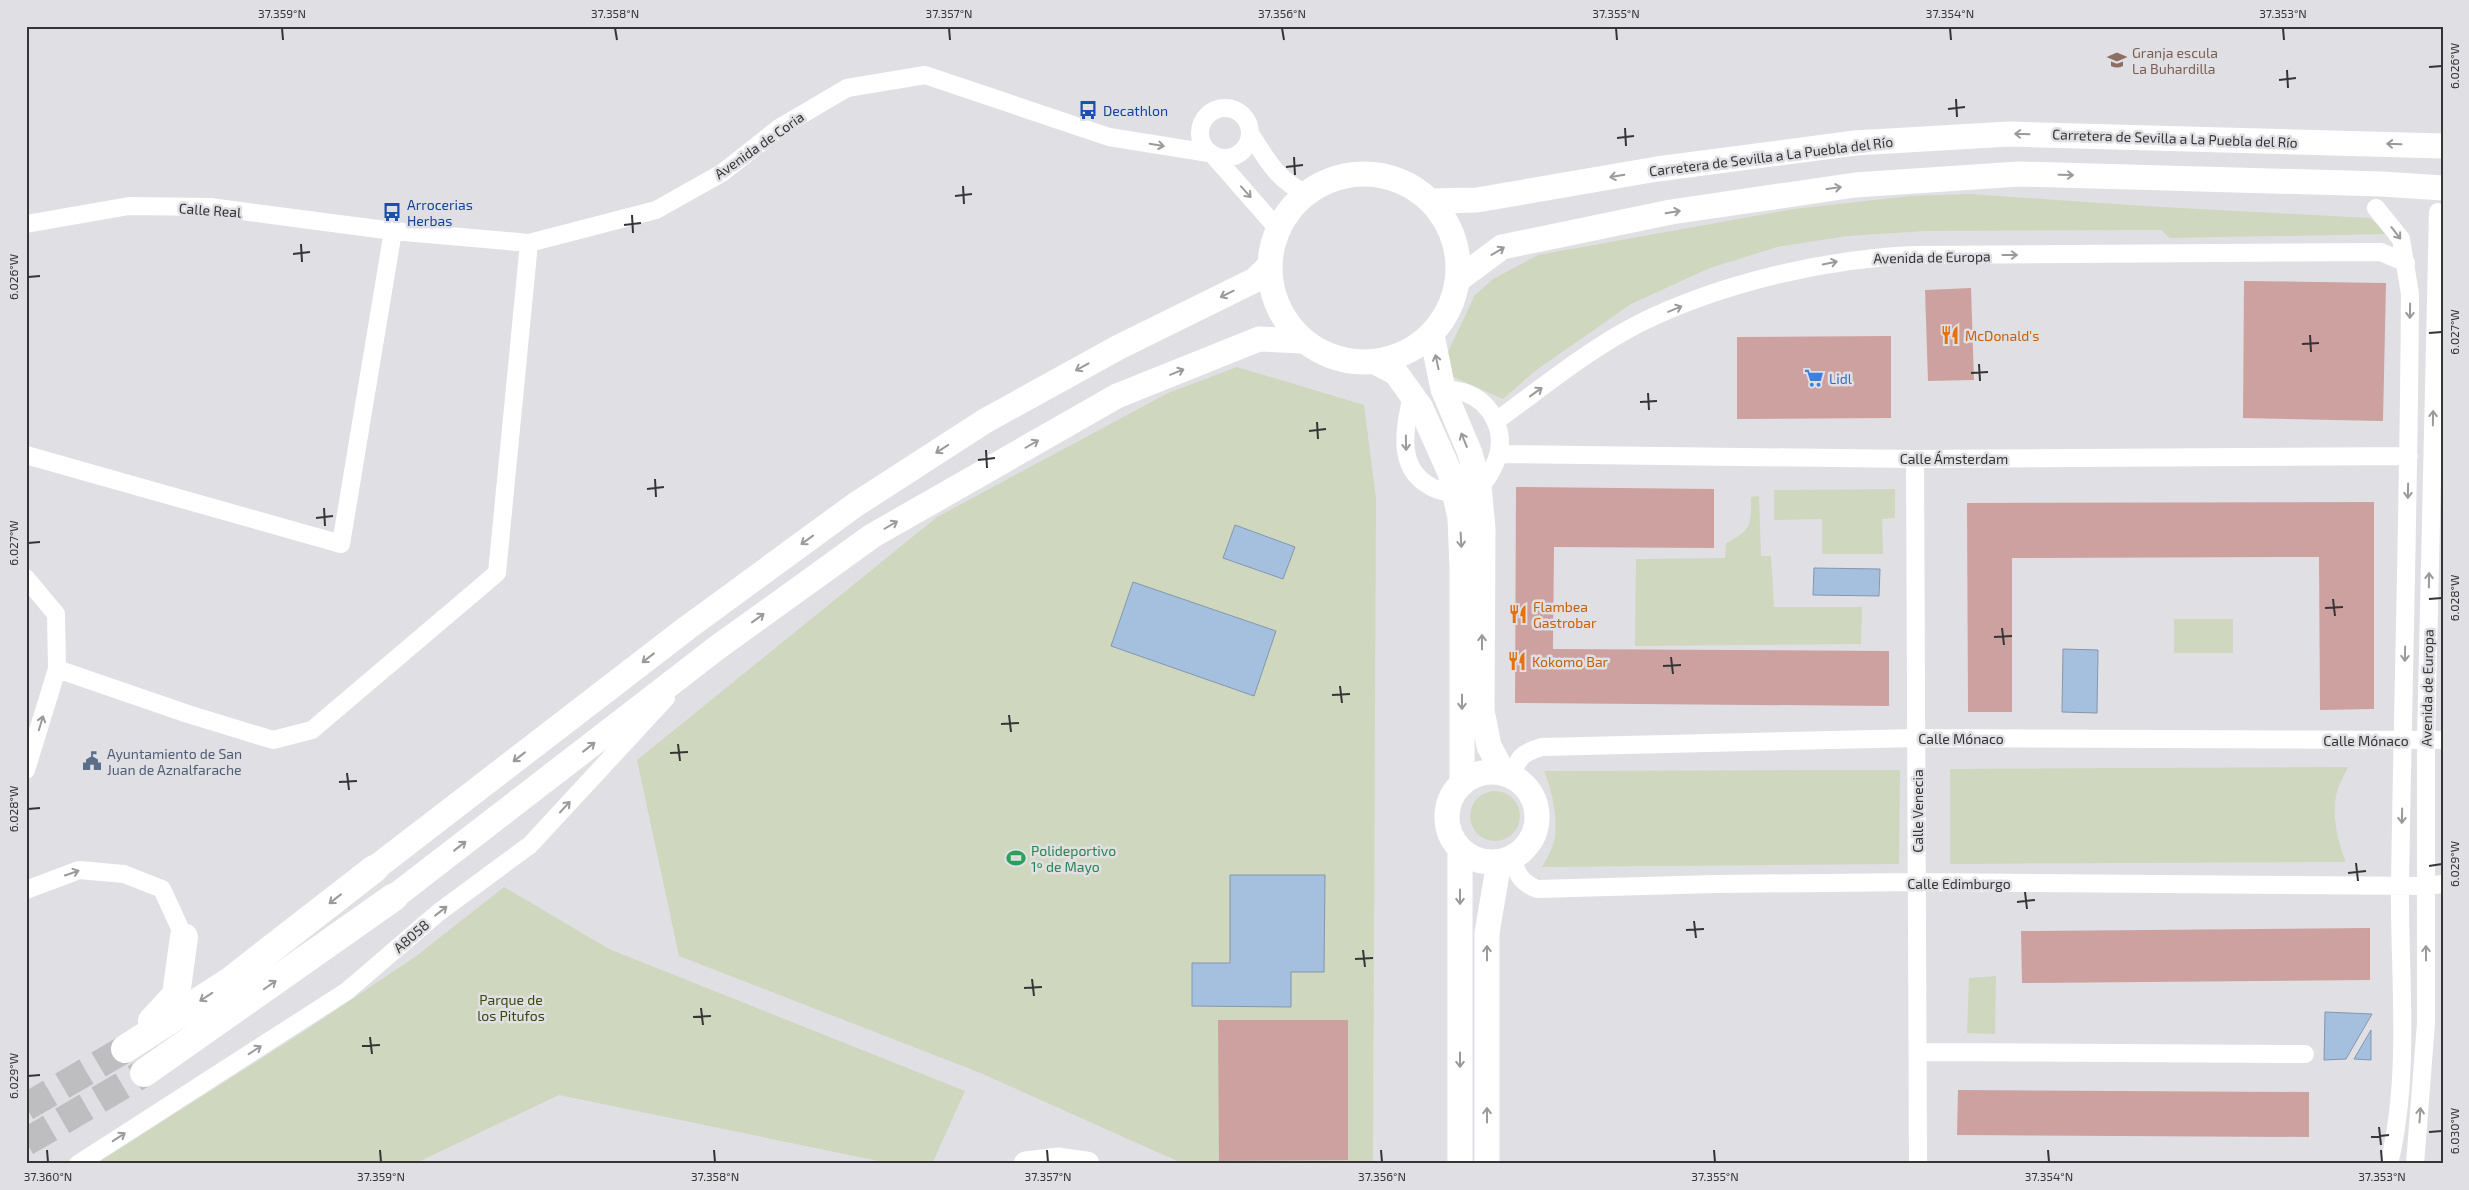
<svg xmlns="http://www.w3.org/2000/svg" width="2469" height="1190" font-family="'Exo 2',sans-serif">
<rect width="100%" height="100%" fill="#e0e0e4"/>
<path fill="#cfd7bf" d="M 1970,194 L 2144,206 L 2370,218 L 2389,234 L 2170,238 L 2161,230 L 1926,231 L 1847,236 L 1777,247 L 1710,268 L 1631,304 L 1535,371 L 1503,399 L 1451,376 L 1446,356 L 1475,295 L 1493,279 L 1538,255 L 1794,209 L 1911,196 Z
M 1237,367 L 1364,405 L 1376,498 L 1373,1164 L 1184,1164 L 978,1072 L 679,956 L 637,760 L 937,517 L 1168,393 Z
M 1895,489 L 1895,518 L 1882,519 L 1883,554 L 1822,554 L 1822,519 L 1774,520 L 1774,490 Z
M 1759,496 L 1761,556 L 1771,556 L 1774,607 L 1862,607 L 1861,644 L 1635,646 L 1636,559 L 1725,558 L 1726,543 C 1752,530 1751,525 1751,497 Z
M 2174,619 L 2233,619 L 2233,653 L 2174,653 Z
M 2348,767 C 2344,776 2338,786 2336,796 C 2332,818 2338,843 2346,862 L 1950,864 L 1950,769 Z
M 1900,770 L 1899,864 L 1542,867 C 1546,860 1550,853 1553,845 C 1560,825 1552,790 1544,771 Z
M1470 816a25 25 0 1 1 50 0a25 25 0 1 1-50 0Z
M 504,887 L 609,949 L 965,1091 L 932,1164 L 893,1164 L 559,1095 L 414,1164 L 96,1164 L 306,1030 L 415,957 Z
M 1996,976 L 1995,1034 L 1967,1033 L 1969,978 Z"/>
<path fill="#a5c0df" stroke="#8396ac" d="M 1235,525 L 1295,547 L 1283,579 L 1223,558 Z
M 1814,568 L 1880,569 L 1879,596 L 1813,595 Z
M 1133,582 L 1276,631 L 1254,696 L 1111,646 Z
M 2063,649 L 2098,650 L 2097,713 L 2062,712 Z
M 1230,875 L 1325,875 L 1324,972 L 1291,972 L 1291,1007 L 1192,1006 L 1192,963 L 1230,963 Z
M 2325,1012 L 2372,1014 L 2346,1059 L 2324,1060 Z
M 2371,1030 L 2371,1060 L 2354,1059 Z"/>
<path fill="#cda19f" d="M 2244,281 L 2386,283 L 2383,421 L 2243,418 Z
M 1971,288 L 1974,380 L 1928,381 L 1925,290 Z
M 1891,336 L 1891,418 L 1737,419 L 1737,337 Z
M 1516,487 L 1714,489 L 1714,548 L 1554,547 L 1553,649 L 1889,651 L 1889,706 L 1515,703 Z
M 2374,502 L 2374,709 L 2320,710 L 2319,557 L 2012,558 L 2012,712 L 1968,712 L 1967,503 Z
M 2370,928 L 2370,980 L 2022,983 L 2021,931 Z
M 1218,1020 L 1348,1020 L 1348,1160 L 1219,1161 Z
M 1958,1090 L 2309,1092 L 2309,1137 L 1957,1135 Z"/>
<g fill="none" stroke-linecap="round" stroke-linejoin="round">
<path stroke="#bebec1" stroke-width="28" stroke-dasharray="28 14" stroke-linecap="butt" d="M 26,1107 L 125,1049
M 26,1142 L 144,1073"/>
<path stroke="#fff" stroke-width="18" d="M1200 133a25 25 0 1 1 50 0a25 25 0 1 1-50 0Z
M 1251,135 C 1266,159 1279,182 1306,193
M 1214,156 L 1278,229
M 2376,208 L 2401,239 L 2410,294 C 2409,491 2403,688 2400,885 C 2399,977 2411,1073 2389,1164
M 26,224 L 129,206 L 210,207 L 393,231 L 529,243 L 656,210 L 722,173 L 779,128 L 847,88 L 925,75 L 1109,137 L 1209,153
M 1412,395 C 1404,432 1395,473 1438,490 C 1448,494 1470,491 1479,486 C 1488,480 1492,470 1496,461 C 1507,434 1493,403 1466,393 C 1459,390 1450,390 1443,389
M 1496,421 C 1543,387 1589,349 1640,323 C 1721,283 1825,259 1914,255 L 2381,252 L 2406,263
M 1499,454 L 1915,459 L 2409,456
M 26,455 L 341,544 L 393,231
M 1915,459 L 1918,1164
M 26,578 L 56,614 L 57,669 L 26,770
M 57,669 L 188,714 L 273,740 L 312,730 L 497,573 L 529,243
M 1511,777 C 1519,757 1521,753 1542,747 L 1916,738 L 2443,740
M 1512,857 C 1517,874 1520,882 1537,889 L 1715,884 L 1917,882 L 2426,886 L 2443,884
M 26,890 L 79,870 L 124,874 L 162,889 L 184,937
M 1918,1052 L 2305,1054
M 78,1164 L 347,991 L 439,912 L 530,845 L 666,698
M 2415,1164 L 2426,1023 L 2426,741 L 2438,212"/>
<path stroke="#fff" stroke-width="25" d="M1270 268a94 94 0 1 1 188 0a94 94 0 1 1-188 0Z
M 1432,201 L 1477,200 L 1657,169 L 1855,143 L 2009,134 L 2443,146
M 1459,279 L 1502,247 L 1671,212 L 1855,185 L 2019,174 L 2382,184 L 2443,188
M 1432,335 L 1443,389 L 1470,453 L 1479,486 L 1483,529 L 1482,711 L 1489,746 L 1504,774
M 1377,363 L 1396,373 L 1421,408 L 1450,473 L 1460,518 L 1462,567 L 1462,784
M1447 817a45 45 0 1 1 90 0a45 45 0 1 1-90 0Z
M 374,869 L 687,628 L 855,505 L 985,421 L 1119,347 L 1255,280 L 1267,268
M 394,897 L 718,647 L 872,536 L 1117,396 L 1259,339 L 1302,341
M 1026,1164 L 1059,1160 L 1087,1164
M 1460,1164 L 1460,849
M 1487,1164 L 1487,933 L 1499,862"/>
<path stroke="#fff" stroke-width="28" d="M 152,1021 L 176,995 L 184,937
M 125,1049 L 230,981 L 374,869
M 144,1073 L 394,897"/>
</g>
<defs><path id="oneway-shaft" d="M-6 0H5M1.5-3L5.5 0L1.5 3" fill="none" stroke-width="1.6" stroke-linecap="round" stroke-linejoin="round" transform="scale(1.25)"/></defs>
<g stroke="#9a9a9a">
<use href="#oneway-shaft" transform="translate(2022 134) rotate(-178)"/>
<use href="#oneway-shaft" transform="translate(2394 144) rotate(-178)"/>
<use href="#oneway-shaft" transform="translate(1157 145) rotate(9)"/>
<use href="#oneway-shaft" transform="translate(2066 175) rotate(1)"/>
<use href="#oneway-shaft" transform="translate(1617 176) rotate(170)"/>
<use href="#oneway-shaft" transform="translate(1834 188) rotate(-8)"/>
<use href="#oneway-shaft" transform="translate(1246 192) rotate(48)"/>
<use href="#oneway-shaft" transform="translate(1673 212) rotate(-10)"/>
<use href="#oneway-shaft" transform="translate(2396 233) rotate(52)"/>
<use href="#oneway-shaft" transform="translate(1498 251) rotate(-31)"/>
<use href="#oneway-shaft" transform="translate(2010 255)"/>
<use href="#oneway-shaft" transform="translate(1830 263) rotate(-11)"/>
<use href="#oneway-shaft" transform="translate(1227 294) rotate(154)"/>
<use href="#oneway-shaft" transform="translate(1675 309) rotate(-22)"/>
<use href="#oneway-shaft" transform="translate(2410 311) rotate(91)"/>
<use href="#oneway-shaft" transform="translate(1437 362) rotate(-102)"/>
<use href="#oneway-shaft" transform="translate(1082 367) rotate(151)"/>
<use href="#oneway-shaft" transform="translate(1177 372) rotate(-22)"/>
<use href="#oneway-shaft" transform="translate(1536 392) rotate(-36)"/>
<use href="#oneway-shaft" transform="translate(2433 418) rotate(-89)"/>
<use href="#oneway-shaft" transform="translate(1464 440) rotate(-112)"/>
<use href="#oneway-shaft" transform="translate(1406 443) rotate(89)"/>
<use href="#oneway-shaft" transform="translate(1032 444) rotate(-30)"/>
<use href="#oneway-shaft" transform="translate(942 449) rotate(147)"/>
<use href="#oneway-shaft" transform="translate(2408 491) rotate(91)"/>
<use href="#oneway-shaft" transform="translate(891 525) rotate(-30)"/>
<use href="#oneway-shaft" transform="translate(807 540) rotate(144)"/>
<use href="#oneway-shaft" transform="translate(1461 540) rotate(87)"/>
<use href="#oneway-shaft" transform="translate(2429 580) rotate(-89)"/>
<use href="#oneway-shaft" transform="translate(758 618) rotate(-36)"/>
<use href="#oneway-shaft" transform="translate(1482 642) rotate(-90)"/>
<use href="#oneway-shaft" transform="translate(2405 654) rotate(91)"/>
<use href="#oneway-shaft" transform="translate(648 658) rotate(142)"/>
<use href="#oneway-shaft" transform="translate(1462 702) rotate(90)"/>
<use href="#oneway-shaft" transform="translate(41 723) rotate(-73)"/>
<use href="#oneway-shaft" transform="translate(589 747) rotate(-38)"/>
<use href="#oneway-shaft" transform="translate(519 757) rotate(142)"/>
<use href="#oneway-shaft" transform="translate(565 807) rotate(-47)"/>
<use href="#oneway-shaft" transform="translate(2402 816) rotate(91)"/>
<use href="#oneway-shaft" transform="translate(460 846) rotate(-38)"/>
<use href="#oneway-shaft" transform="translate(72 873) rotate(-19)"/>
<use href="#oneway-shaft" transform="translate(1460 897) rotate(90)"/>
<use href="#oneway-shaft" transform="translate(335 899) rotate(142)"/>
<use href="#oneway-shaft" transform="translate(441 911) rotate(-38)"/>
<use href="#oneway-shaft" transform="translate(1487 953) rotate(-90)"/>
<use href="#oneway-shaft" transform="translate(2426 953) rotate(-90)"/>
<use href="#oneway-shaft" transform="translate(270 985) rotate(-35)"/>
<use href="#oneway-shaft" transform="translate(206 997) rotate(147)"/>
<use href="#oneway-shaft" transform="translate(255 1050) rotate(-33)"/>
<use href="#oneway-shaft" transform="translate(1460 1060) rotate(90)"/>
<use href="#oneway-shaft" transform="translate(1487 1115) rotate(-90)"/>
<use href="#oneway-shaft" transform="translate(2420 1115) rotate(-86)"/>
<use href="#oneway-shaft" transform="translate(119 1137) rotate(-33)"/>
</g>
<path fill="none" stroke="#353536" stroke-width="2" d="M 282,28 L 283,40M 615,28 L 617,40M 949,28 L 950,40M 1282,28 L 1284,40M 1616,28 L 1617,40M 1950,28 L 1951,40M 2283,28 L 2284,40M 2429,67 L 2442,66M 2287,70 L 2288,88M 2279,80 L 2296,78M 1956,99 L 1957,117M 1948,109 L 1965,107M 1625,128 L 1626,146M 1617,138 L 1634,136M 1294,157 L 1295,175M 1286,167 L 1303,165M 963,186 L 964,204M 955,196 L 972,194M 632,215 L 633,233M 624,225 L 641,223M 301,244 L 302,262M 293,254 L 310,252M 28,277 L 40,276M 2429,333 L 2442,332M 2310,335 L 2311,352M 2302,344 L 2319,343M 1979,364 L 1980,381M 1971,373 L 1988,372M 1648,393 L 1649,410M 1640,402 L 1657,401M 1317,422 L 1318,439M 1309,431 L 1326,429M 986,450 L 987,468M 978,460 L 995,458M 655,479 L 656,497M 647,489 L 664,487M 324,508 L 325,526M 316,518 L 333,516M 28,543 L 40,542M 2333,599 L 2335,616M 2429,599 L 2442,598M 2325,608 L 2343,607M 2002,628 L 2004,645M 1994,637 L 2012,636M 1671,657 L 1673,674M 1663,666 L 1681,665M 1340,686 L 1342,703M 1332,695 L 1350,694M 1009,715 L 1011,732M 1001,724 L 1019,723M 678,744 L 680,761M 670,753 L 688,752M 347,773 L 349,790M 339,782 L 357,781M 28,809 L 40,808M 2356,863 L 2358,881M 2429,866 L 2442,864M 2348,873 L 2366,871M 2025,892 L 2027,909M 2017,902 L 2035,900M 1694,921 L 1696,938M 1686,930 L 1704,929M 1363,950 L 1365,967M 1355,959 L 1373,958M 1032,979 L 1034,996M 1024,988 L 1042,987M 701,1008 L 703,1025M 693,1017 L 711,1016M 370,1037 L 372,1054M 362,1046 L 380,1045M 28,1076 L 40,1075M 2379,1127 L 2381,1145M 2429,1132 L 2442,1131M 2371,1137 L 2389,1135M 47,1150 L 48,1162M 380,1150 L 381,1162M 714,1150 L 715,1162M 1047,1150 L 1048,1162M 1381,1150 L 1382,1162M 1714,1150 L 1715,1162M 2048,1150 L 2049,1162M 2381,1150 L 2382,1162"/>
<defs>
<g id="school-bare" transform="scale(1.5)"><path d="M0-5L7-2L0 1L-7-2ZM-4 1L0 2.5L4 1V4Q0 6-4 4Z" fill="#8d6e63" stroke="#e0e0e4" stroke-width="2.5" paint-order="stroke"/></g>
<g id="bus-bare" transform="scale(1.5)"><path d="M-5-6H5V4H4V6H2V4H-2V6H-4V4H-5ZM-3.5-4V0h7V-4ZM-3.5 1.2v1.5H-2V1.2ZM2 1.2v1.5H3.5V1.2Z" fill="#1a4fb4" stroke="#e0e0e4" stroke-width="2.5" paint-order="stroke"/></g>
<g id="restaurant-bare" transform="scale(1.5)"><path d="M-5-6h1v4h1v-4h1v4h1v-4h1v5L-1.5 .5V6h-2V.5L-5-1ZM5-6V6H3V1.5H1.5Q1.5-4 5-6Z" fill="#e8710a" stroke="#e0e0e4" stroke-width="2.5" paint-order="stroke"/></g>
<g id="supermarket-bare" transform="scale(1.5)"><path d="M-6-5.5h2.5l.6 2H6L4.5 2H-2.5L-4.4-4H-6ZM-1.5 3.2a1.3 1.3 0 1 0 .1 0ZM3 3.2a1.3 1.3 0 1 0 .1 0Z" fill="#3f7fe0" stroke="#e0e0e4" stroke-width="2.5" paint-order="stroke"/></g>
<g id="civic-bare" transform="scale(1.5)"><path d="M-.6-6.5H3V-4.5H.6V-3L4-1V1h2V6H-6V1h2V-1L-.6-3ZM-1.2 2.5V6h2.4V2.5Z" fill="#5c6f8a" stroke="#e0e0e4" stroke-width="2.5" paint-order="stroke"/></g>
<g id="stadium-bare" transform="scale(1.5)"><path d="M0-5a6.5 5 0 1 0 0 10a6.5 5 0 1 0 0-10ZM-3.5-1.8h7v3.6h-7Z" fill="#2e9e5b" stroke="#e0e0e4" stroke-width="2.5" paint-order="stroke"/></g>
</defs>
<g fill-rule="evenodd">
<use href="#school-bare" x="2117" y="60"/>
<use href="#bus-bare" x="1088" y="110"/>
<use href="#bus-bare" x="392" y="212"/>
<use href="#restaurant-bare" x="1950" y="335"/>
<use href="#supermarket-bare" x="1814" y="378"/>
<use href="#restaurant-bare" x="1518" y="614"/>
<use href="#restaurant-bare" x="1517" y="661"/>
<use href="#civic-bare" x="92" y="761"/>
<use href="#stadium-bare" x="1016" y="858"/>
</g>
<g text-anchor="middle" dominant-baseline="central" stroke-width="5" stroke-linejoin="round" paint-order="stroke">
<g font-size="14" fill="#785e54" stroke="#e0e0e4" text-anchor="start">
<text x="2132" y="52">Granja escula<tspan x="2132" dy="16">La Buhardilla</tspan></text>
</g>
<g font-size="14" fill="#164399" stroke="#e0e0e4" text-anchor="start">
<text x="1103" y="110">Decathlon</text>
<text x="407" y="204">Arrocerias<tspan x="407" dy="16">Herbas</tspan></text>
</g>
<g font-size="14" fill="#353536" stroke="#e0e0e4">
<text transform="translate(2175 138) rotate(2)">Carretera de Sevilla a La Puebla del Río</text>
<text transform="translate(759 145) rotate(-35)">Avenida de Coria</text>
<text transform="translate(1771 156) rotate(-7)">Carretera de Sevilla a La Puebla del Río</text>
<text transform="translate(210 210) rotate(4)">Calle Real</text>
<text transform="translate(1932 257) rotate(-1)">Avenida de Europa</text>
<text x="1954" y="458">Calle Ámsterdam</text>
<text transform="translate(2427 688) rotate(-89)">Avenida de Europa</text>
<text x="1961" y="738">Calle Mónaco</text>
<text x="2366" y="740">Calle Mónaco</text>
<text transform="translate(1917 811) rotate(-90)">Calle Venecia</text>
<text x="1959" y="883">Calle Edimburgo</text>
<text transform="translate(411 936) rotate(-41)">A8058</text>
</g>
<g font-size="14" fill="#c56008" stroke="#e0e0e4" text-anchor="start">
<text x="1965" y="335">McDonald's</text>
<text x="1533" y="606">Flambea<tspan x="1533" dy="16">Gastrobar</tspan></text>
<text x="1532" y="661">Kokomo Bar</text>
</g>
<g font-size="14" fill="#366cbe" stroke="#e0e0e4" text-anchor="start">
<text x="1829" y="378">Lidl</text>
</g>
<g font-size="14" fill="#4e5e75" stroke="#e0e0e4" text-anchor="start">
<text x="107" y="753">Ayuntamiento de San<tspan x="107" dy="16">Juan de Aznalfarache</tspan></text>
</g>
<g font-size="14" fill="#27864d" stroke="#e0e0e4" text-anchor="start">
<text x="1031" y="850">Polideportivo<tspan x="1031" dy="16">1º de Mayo</tspan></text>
</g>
<g font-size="14" fill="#3a470b" stroke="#e0e0e4">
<text x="511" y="999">Parque de<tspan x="511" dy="16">los Pitufos</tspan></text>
</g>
</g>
<rect width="2469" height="1190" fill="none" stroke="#e0e0e4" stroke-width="55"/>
<rect x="28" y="28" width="2414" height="1134" fill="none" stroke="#353536" stroke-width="2"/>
<g font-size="12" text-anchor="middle" fill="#353536">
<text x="282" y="18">37.359°N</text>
<text x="615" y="18">37.358°N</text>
<text x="949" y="18">37.357°N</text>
<text x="1282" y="18">37.356°N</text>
<text x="1616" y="18">37.355°N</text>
<text x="1950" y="18">37.354°N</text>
<text x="2283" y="18">37.353°N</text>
<text transform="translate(2455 66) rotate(-90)" y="4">6.026°W</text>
<text transform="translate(14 277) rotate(-90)" y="4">6.026°W</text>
<text transform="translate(2455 332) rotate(-90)" y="4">6.027°W</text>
<text transform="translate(14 543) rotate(-90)" y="4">6.027°W</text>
<text transform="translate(2455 598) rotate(-90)" y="4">6.028°W</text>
<text transform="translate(14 809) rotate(-90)" y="4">6.028°W</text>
<text transform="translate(2455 864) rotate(-90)" y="4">6.029°W</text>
<text transform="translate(14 1076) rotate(-90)" y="4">6.029°W</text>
<text transform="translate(2455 1131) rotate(-90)" y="4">6.030°W</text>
<text x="48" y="1181">37.360°N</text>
<text x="381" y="1181">37.359°N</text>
<text x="715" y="1181">37.358°N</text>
<text x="1048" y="1181">37.357°N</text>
<text x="1382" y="1181">37.356°N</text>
<text x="1715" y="1181">37.355°N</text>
<text x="2049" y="1181">37.354°N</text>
<text x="2382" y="1181">37.353°N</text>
</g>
</svg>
